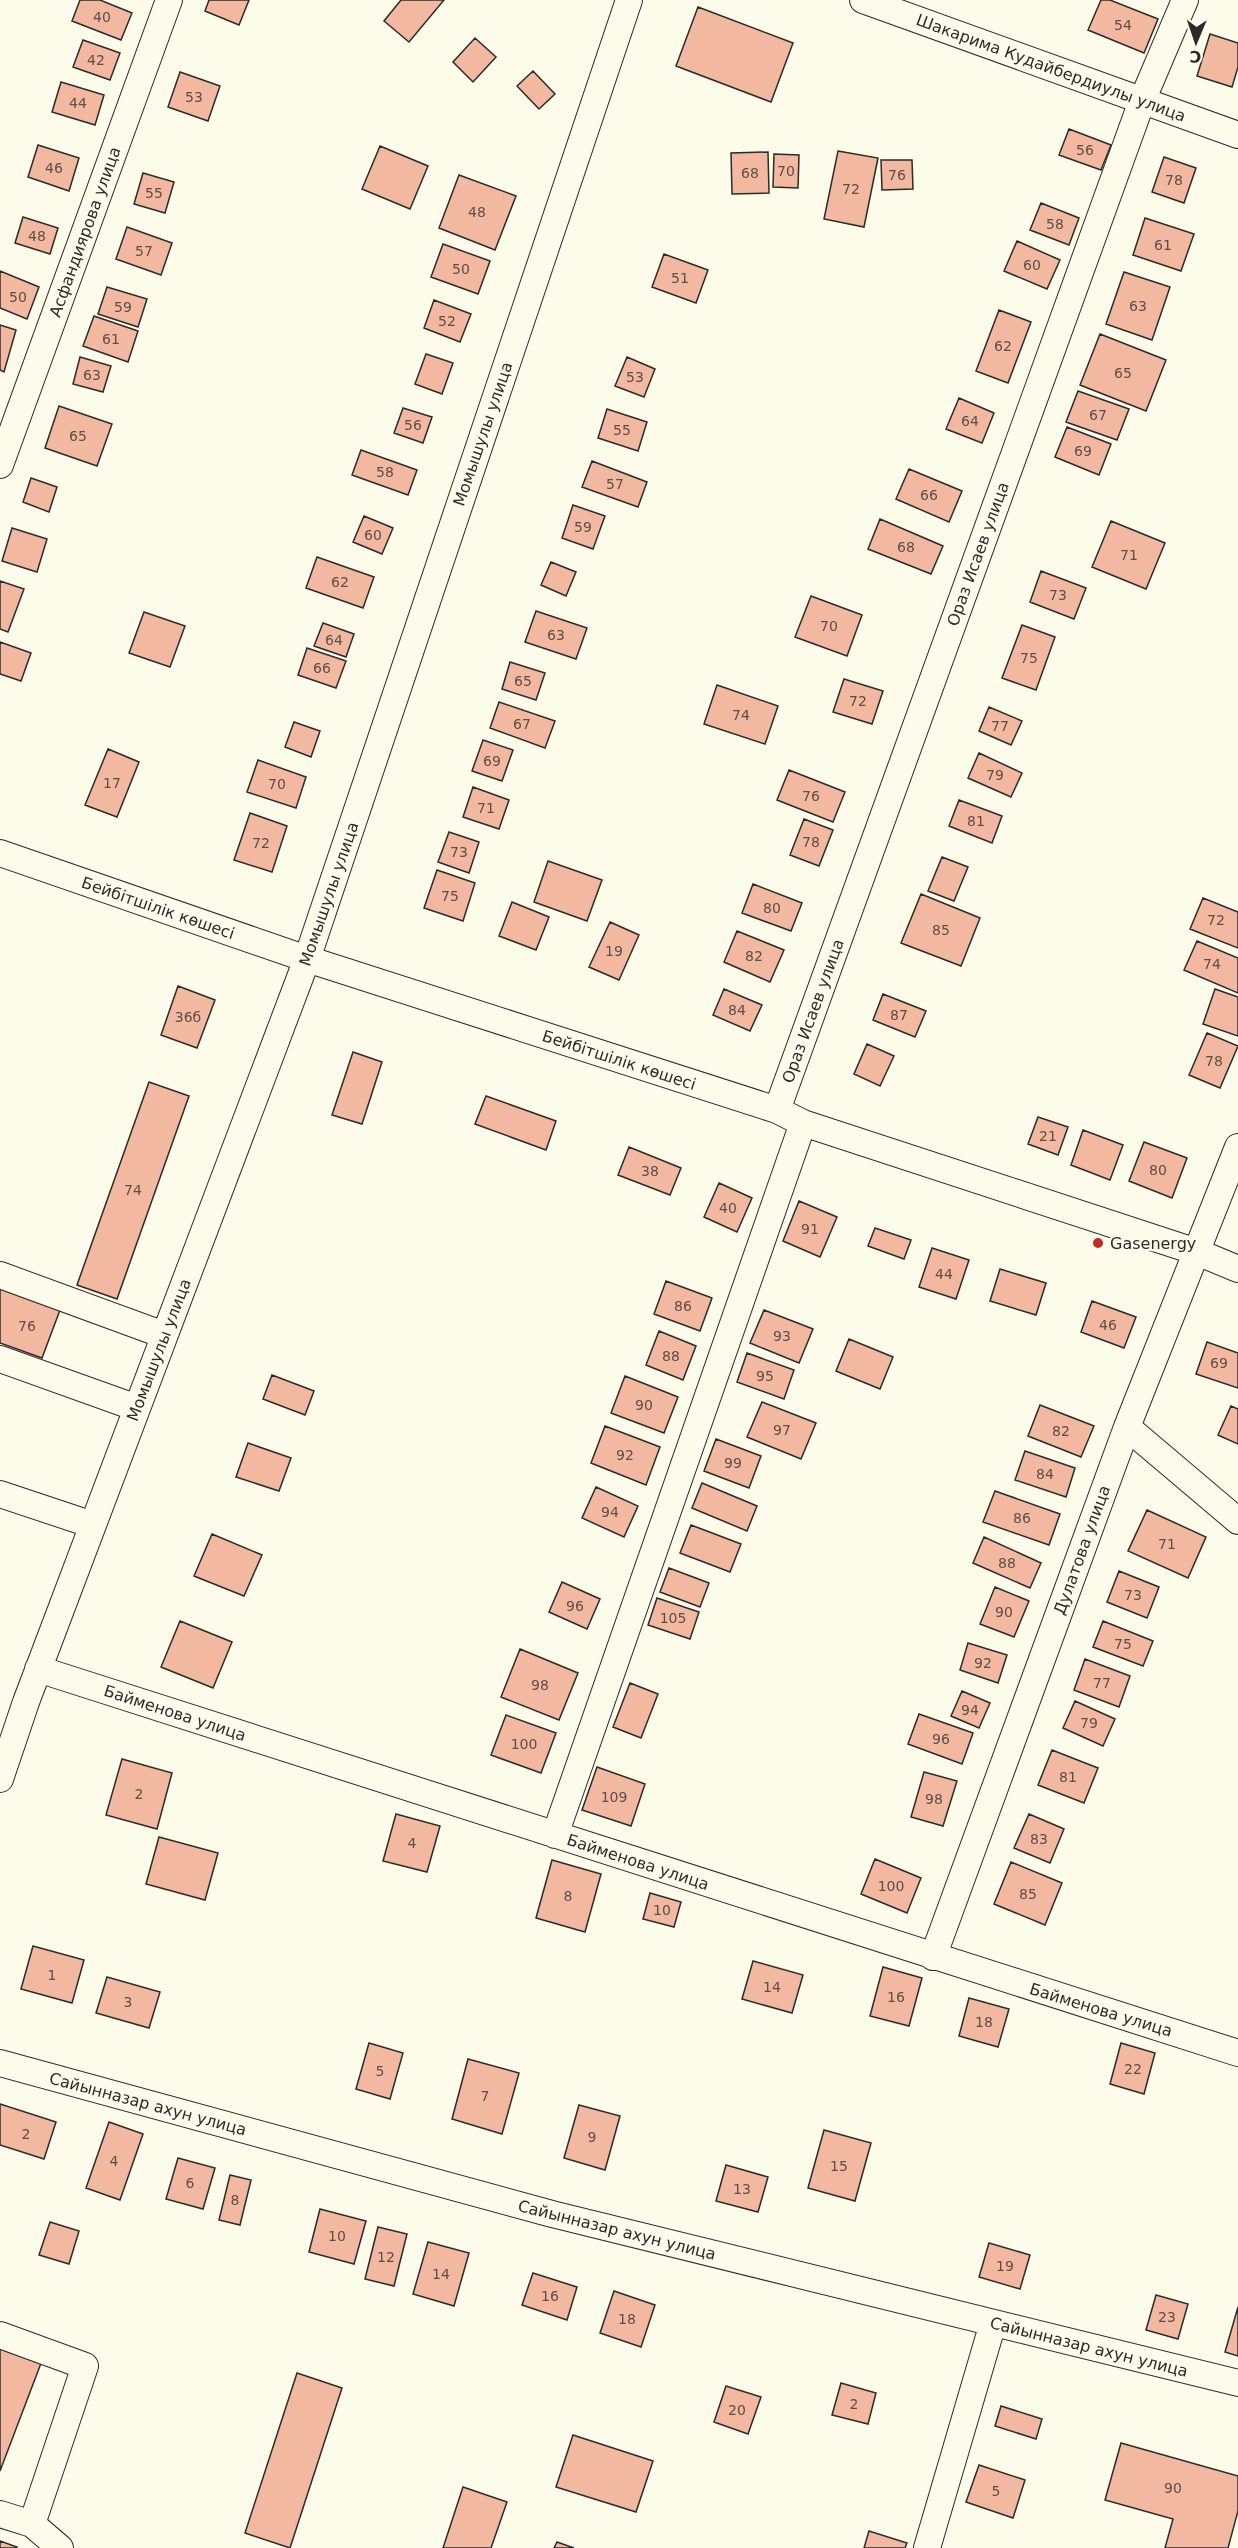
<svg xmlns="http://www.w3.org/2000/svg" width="1238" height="2548" font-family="'DejaVu Sans',sans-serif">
<rect width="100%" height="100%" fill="#fdfbea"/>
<path fill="#f2b8a0" stroke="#2b2b2b" stroke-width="1.5" d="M 80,0 L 100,0 L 132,13 L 121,40 L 72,21 Z
M 209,0 L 249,0 L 239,25 L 205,11 Z
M 401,0 L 444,0 L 409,42 L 384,21 Z
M 1101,0 L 1110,0 L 1158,19 L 1144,53 L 1088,30 Z
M 698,7 L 793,43 L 771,102 L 676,66 Z
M 1210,34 L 1238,43 L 1238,67 L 1232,87 L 1197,76 Z
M 475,38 L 496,57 L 473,82 L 453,62 Z
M 83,40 L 120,53 L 110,80 L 73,67 Z
M 533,71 L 555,94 L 539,109 L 517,86 Z
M 180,72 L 220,86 L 208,121 L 168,107 Z
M 61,82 L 104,95 L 95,125 L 52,112 Z
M 1069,129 L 1111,145 L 1101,170 L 1059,155 Z
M 38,145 L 79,158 L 69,191 L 28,177 Z
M 380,146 L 428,166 L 410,209 L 362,189 Z
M 838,151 L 878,158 L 864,227 L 824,219 Z
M 768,152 L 769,193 L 732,194 L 731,153 Z
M 774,154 L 799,155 L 798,188 L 773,187 Z
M 1164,157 L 1196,168 L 1184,203 L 1152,192 Z
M 881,160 L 912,160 L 913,189 L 882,190 Z
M 143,173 L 174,182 L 165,213 L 134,204 Z
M 459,175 L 516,196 L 495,250 L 439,228 Z
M 1041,203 L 1079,218 L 1069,245 L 1030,230 Z
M 23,217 L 58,228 L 50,254 L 15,243 Z
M 1145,218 L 1194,234 L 1181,271 L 1133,255 Z
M 127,227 L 172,243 L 161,275 L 116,259 Z
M 1017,241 L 1060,260 L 1047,289 L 1004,271 Z
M 443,244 L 490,261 L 478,294 L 431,277 Z
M 664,254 L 708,270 L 696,303 L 652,287 Z
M 0,271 L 39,287 L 27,319 L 0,308 Z
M 1124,272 L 1170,287 L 1152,340 L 1106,324 Z
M 107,287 L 147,299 L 138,327 L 98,314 Z
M 434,300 L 471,314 L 460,342 L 424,328 Z
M 999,310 L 1031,322 L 1008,383 L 976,371 Z
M 94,316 L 138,331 L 128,362 L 83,346 Z
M 0,325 L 16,330 L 4,372 L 0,370 Z
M 1100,334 L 1166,360 L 1146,411 L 1080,385 Z
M 426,354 L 453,363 L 442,394 L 415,384 Z
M 80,357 L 111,366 L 103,392 L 73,384 Z
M 627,357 L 655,369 L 644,397 L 615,386 Z
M 1078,391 L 1129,409 L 1117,440 L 1066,422 Z
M 959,398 L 994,413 L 982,443 L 946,429 Z
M 59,406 L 112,424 L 97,466 L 45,448 Z
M 403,408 L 432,417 L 423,443 L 394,433 Z
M 607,409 L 647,422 L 638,451 L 598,438 Z
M 1067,427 L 1111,444 L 1099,475 L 1055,457 Z
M 361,450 L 417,470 L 408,495 L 352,475 Z
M 592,461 L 647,482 L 638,507 L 582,487 Z
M 909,469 L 962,491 L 949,522 L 896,499 Z
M 31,478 L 57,487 L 49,512 L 23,502 Z
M 573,505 L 605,516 L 593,549 L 562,538 Z
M 364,516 L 393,528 L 382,554 L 353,542 Z
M 880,519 L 943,546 L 931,574 L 868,549 Z
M 1111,521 L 1165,543 L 1146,589 L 1092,567 Z
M 12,528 L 47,539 L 37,572 L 2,561 Z
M 317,557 L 374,577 L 363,608 L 306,588 Z
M 551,562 L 576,572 L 566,596 L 541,585 Z
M 1041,571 L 1086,588 L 1074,619 L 1030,602 Z
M 0,581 L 24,589 L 8,632 L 0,629 Z
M 811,596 L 862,615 L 847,656 L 795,637 Z
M 536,611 L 587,628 L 576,659 L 525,642 Z
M 144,612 L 185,626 L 170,667 L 129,653 Z
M 323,623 L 354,634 L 346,657 L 314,646 Z
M 1022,625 L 1055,637 L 1036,690 L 1002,678 Z
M 0,642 L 31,653 L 21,681 L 0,674 Z
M 307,648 L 346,661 L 336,688 L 298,675 Z
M 510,662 L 545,673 L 536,700 L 502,689 Z
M 844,679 L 883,691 L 872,724 L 833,712 Z
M 717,685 L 778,706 L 765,744 L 704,724 Z
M 499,702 L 555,721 L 545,748 L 490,728 Z
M 989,707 L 1022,721 L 1011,745 L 979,731 Z
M 294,722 L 320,731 L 311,757 L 285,747 Z
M 483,740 L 513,750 L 502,781 L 472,771 Z
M 108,749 L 139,762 L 117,817 L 85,805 Z
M 979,753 L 1022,773 L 1011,797 L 968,778 Z
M 258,760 L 306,777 L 296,808 L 247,792 Z
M 789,770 L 845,792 L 833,822 L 777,800 Z
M 473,787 L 509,800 L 499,829 L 463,817 Z
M 959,800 L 1002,816 L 992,843 L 949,826 Z
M 250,813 L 287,826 L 272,872 L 234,860 Z
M 804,819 L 833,830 L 819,866 L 790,855 Z
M 449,832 L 479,842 L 469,873 L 438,862 Z
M 942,857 L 968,867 L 954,901 L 928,891 Z
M 548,861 L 602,880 L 587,921 L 534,902 Z
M 437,870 L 475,883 L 463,921 L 424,908 Z
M 753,884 L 802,903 L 791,931 L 742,913 Z
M 921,894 L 980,918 L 961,966 L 901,943 Z
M 1203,898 L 1238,912 L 1238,948 L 1190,929 Z
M 512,902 L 549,917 L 536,950 L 499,936 Z
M 610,922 L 639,935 L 619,980 L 589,967 Z
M 737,931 L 784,950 L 770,982 L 724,962 Z
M 1197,941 L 1238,958 L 1238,993 L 1184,970 Z
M 178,986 L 215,1000 L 197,1048 L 161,1035 Z
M 724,989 L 762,1005 L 750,1031 L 713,1015 Z
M 1215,989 L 1238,997 L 1238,1036 L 1203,1024 Z
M 883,994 L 926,1011 L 915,1037 L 873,1020 Z
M 1207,1033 L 1238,1046 L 1220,1088 L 1189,1075 Z
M 867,1044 L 894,1056 L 880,1086 L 854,1074 Z
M 353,1052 L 382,1062 L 362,1124 L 332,1115 Z
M 149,1082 L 189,1096 L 117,1299 L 77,1285 Z
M 486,1096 L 556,1121 L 546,1150 L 475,1124 Z
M 1038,1117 L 1068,1127 L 1058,1155 L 1028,1144 Z
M 1083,1130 L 1123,1145 L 1110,1180 L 1071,1165 Z
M 1144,1142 L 1187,1158 L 1172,1198 L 1129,1181 Z
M 629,1147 L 681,1168 L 670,1195 L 618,1175 Z
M 719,1183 L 752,1198 L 737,1232 L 704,1217 Z
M 799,1201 L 837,1217 L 820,1257 L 783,1241 Z
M 875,1228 L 911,1240 L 904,1259 L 868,1246 Z
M 932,1248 L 969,1260 L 956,1299 L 919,1287 Z
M 1000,1269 L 1046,1283 L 1036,1315 L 990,1301 Z
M 666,1281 L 712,1298 L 700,1331 L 654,1314 Z
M 0,1288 L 60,1310 L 42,1358 L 0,1343 Z
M 1092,1301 L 1136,1317 L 1124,1348 L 1081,1332 Z
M 764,1310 L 813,1329 L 799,1363 L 750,1343 Z
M 659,1331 L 696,1346 L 683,1380 L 646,1365 Z
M 849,1339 L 893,1357 L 880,1389 L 836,1371 Z
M 1207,1342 L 1238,1353 L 1238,1388 L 1196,1374 Z
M 747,1353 L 794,1370 L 784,1399 L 737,1382 Z
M 272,1375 L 314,1391 L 305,1415 L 263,1399 Z
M 625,1376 L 678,1397 L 664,1433 L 611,1413 Z
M 762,1402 L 816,1423 L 801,1459 L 747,1437 Z
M 1040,1405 L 1094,1426 L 1081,1457 L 1028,1436 Z
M 1231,1406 L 1238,1409 L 1238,1444 L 1218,1435 Z
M 605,1426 L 660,1447 L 646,1485 L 591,1463 Z
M 716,1439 L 761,1456 L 749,1488 L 704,1471 Z
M 248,1443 L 291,1458 L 279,1491 L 236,1477 Z
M 1025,1451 L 1075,1468 L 1066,1497 L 1015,1480 Z
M 702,1483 L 757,1506 L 747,1531 L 692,1508 Z
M 596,1487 L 638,1506 L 624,1537 L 582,1518 Z
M 995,1491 L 1060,1514 L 1049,1545 L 983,1522 Z
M 1147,1510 L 1206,1537 L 1188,1578 L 1128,1551 Z
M 691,1525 L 741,1544 L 730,1572 L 680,1553 Z
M 212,1534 L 262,1555 L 244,1596 L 194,1576 Z
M 984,1537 L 1041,1563 L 1030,1588 L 973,1563 Z
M 669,1568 L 709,1583 L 700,1607 L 660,1592 Z
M 1119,1571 L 1159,1587 L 1147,1618 L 1107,1602 Z
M 562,1582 L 600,1599 L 587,1629 L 549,1612 Z
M 995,1587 L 1029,1601 L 1014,1637 L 980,1624 Z
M 657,1598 L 699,1612 L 690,1639 L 648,1625 Z
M 180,1621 L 232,1642 L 213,1688 L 161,1667 Z
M 1103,1621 L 1153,1641 L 1143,1666 L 1093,1647 Z
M 968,1643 L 1007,1655 L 998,1683 L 960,1670 Z
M 520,1649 L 578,1673 L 559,1720 L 501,1697 Z
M 1085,1659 L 1130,1676 L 1119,1707 L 1074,1690 Z
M 630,1683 L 658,1694 L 641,1738 L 613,1727 Z
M 962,1691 L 990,1703 L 979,1728 L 951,1716 Z
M 1075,1701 L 1115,1719 L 1103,1746 L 1063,1728 Z
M 919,1714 L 973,1733 L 962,1764 L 908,1744 Z
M 506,1715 L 556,1733 L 541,1773 L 491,1755 Z
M 1052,1750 L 1098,1768 L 1084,1803 L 1038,1785 Z
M 122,1759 L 172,1773 L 157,1829 L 106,1815 Z
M 597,1767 L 645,1784 L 631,1826 L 582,1810 Z
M 924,1772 L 957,1781 L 943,1826 L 911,1817 Z
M 396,1814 L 440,1826 L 427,1872 L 383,1861 Z
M 1029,1814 L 1064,1829 L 1050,1863 L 1014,1848 Z
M 159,1837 L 218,1853 L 205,1900 L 146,1884 Z
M 875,1859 L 921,1878 L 907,1913 L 861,1894 Z
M 552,1860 L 601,1874 L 585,1932 L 536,1918 Z
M 1011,1862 L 1062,1883 L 1045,1925 L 994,1904 Z
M 650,1893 L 681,1902 L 674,1927 L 643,1919 Z
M 33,1946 L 84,1960 L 72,2003 L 21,1989 Z
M 753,1961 L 803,1975 L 792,2013 L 742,1999 Z
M 883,1967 L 922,1978 L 909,2026 L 870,2016 Z
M 107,1977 L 160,1992 L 149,2028 L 96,2013 Z
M 969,1998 L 1009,2009 L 998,2047 L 959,2036 Z
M 369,2043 L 403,2053 L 390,2099 L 356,2089 Z
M 1121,2043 L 1155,2053 L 1144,2094 L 1110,2084 Z
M 468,2059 L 519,2073 L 502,2134 L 452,2119 Z
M 0,2104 L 56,2122 L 44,2159 L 0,2145 Z
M 579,2105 L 620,2116 L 605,2170 L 564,2158 Z
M 109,2122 L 143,2134 L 120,2200 L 86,2188 Z
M 824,2130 L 871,2143 L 855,2201 L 808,2188 Z
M 178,2158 L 215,2168 L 203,2209 L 166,2199 Z
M 726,2165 L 768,2177 L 758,2212 L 716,2201 Z
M 230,2175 L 251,2180 L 240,2225 L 219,2220 Z
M 320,2209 L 366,2221 L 354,2264 L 309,2252 Z
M 50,2222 L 79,2231 L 69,2264 L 39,2255 Z
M 378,2227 L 407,2234 L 394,2286 L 365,2279 Z
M 428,2242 L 469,2253 L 454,2306 L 413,2294 Z
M 989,2243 L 1030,2255 L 1020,2289 L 979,2277 Z
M 533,2273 L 577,2287 L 567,2320 L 522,2305 Z
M 614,2291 L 655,2305 L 641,2347 L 600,2333 Z
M 1156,2295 L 1188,2304 L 1178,2339 L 1146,2330 Z
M 1238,2307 L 1238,2356 L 1225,2352 Z
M 3,2343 L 43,2358 L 0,2471 L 0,2350 Z
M 297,2373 L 342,2388 L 290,2548 L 245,2533 Z
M 841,2383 L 876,2393 L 868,2424 L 832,2415 Z
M 726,2386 L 761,2397 L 748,2434 L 714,2422 Z
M 1001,2406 L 1042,2419 L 1036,2439 L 995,2426 Z
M 573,2435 L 653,2461 L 636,2512 L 556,2487 Z
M 1121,2443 L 1238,2476 L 1238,2511 L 1228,2548 L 1165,2548 L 1173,2519 L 1105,2500 Z
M 979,2465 L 1025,2480 L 1013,2518 L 966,2502 Z
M 463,2487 L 507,2502 L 491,2548 L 443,2548 Z
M 869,2531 L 907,2543 L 905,2548 L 864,2548 Z
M 0,2541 L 17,2547 L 16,2548 L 0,2548 Z
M 557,2542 L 574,2548 L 554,2548 Z"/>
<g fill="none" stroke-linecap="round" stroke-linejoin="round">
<g stroke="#2b2b2b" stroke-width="28">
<path id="minor" d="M 863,0 L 1238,135
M 0,465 L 169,0
M 0,853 L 307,959 L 777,1110 L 803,1123 L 1197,1252 L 1238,1269
M 777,1110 L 1142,101 L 1185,0
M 0,1275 L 164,1335
M 0,1359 L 137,1408
M 1127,1427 L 1238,1521
M 0,1494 L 93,1525
M 38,1669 L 1238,2053
M 0,1779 L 26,1702 L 307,959 L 629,0
M 555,1835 L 803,1123
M 933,1957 L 1127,1427 L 1238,1147
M 0,2063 L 552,2214 L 1238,2383
M 0,2335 L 85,2366 L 32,2524 L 60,2548
M 0,2514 L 32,2524
M 927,2548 L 993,2323"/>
</g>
<use href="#minor" stroke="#fdfbea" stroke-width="26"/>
</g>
<circle fill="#c62828" stroke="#fdfbea" stroke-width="2" cx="1098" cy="1243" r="6"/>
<g text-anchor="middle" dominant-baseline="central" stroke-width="4.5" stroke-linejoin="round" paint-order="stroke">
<g font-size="14" fill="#5d4e48">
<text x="102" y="17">40</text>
<text x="1123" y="25">54</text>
<text x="96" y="60">42</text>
<text x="194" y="97">53</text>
<text x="78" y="103">44</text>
<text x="1085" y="150">56</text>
<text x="54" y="168">46</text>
<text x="786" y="171">70</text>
<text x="750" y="173">68</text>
<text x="897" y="175">76</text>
<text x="1174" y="180">78</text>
<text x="851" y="189">72</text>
<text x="154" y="193">55</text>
<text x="477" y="212">48</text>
<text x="1055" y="224">58</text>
<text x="37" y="236">48</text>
<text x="1163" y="245">61</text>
<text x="144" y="251">57</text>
<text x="1032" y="265">60</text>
<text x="461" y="269">50</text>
<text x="680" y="278">51</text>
<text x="18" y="297">50</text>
<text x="1138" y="306">63</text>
<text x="123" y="307">59</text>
<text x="447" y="321">52</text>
<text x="111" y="339">61</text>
<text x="1003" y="346">62</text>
<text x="1123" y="373">65</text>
<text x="92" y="375">63</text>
<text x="635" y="377">53</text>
<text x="1098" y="415">67</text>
<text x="970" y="421">64</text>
<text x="413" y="425">56</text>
<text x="622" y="430">55</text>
<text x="78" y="436">65</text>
<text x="1083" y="451">69</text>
<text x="385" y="472">58</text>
<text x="615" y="484">57</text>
<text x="929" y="495">66</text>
<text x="583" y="527">59</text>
<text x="373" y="535">60</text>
<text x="906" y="547">68</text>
<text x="1129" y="555">71</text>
<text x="340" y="582">62</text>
<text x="1058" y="595">73</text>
<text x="829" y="626">70</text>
<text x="556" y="635">63</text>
<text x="334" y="640">64</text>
<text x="1029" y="658">75</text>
<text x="322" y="668">66</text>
<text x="523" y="681">65</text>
<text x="858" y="701">72</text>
<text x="741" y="715">74</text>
<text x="522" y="724">67</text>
<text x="1000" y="726">77</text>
<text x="492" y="761">69</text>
<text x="995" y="775">79</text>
<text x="112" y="783">17</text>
<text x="277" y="784">70</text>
<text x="811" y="796">76</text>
<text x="486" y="808">71</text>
<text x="976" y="821">81</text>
<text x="811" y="842">78</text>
<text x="261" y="843">72</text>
<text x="459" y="852">73</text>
<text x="450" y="896">75</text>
<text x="772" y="908">80</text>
<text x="1216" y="920">72</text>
<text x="941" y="930">85</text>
<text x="614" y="951">19</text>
<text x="754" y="956">82</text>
<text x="1212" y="964">74</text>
<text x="737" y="1010">84</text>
<text x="899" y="1015">87</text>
<text x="188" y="1017">36б</text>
<text x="1214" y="1061">78</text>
<text x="1048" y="1136">21</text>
<text x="1158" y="1170">80</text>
<text x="650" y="1171">38</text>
<text x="133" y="1190">74</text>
<text x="728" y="1208">40</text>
<text x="810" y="1229">91</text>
<text x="944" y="1274">44</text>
<text x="683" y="1306">86</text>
<text x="1108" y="1325">46</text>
<text x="27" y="1326">76</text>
<text x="782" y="1336">93</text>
<text x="671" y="1356">88</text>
<text x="1219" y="1363">69</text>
<text x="765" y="1376">95</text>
<text x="644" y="1405">90</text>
<text x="782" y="1430">97</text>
<text x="1061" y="1431">82</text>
<text x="625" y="1455">92</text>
<text x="733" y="1463">99</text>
<text x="1045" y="1474">84</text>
<text x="610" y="1512">94</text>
<text x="1022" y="1518">86</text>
<text x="1167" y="1544">71</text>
<text x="1007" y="1563">88</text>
<text x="1133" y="1595">73</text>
<text x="575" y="1606">96</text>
<text x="1004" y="1612">90</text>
<text x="673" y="1618">105</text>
<text x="1123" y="1644">75</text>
<text x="983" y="1663">92</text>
<text x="1102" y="1683">77</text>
<text x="540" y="1685">98</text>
<text x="970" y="1710">94</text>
<text x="1089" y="1723">79</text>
<text x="941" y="1739">96</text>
<text x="524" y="1744">100</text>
<text x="1068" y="1777">81</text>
<text x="139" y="1794">2</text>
<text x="614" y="1797">109</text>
<text x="934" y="1799">98</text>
<text x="1039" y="1839">83</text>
<text x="412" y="1843">4</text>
<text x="891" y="1886">100</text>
<text x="1028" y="1894">85</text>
<text x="568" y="1896">8</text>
<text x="662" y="1910">10</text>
<text x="52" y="1975">1</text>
<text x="772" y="1987">14</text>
<text x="896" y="1997">16</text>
<text x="128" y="2002">3</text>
<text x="984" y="2022">18</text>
<text x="1133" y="2069">22</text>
<text x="380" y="2071">5</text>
<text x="485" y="2096">7</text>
<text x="26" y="2134">2</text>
<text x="592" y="2137">9</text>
<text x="114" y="2161">4</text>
<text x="839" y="2166">15</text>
<text x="190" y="2183">6</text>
<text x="742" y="2189">13</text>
<text x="235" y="2200">8</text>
<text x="337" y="2236">10</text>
<text x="386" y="2257">12</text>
<text x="1005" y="2266">19</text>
<text x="441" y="2274">14</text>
<text x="550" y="2296">16</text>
<text x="1167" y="2317">23</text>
<text x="627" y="2319">18</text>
<text x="854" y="2404">2</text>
<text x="737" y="2410">20</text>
<text x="1173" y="2488">90</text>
<text x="996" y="2491">5</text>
</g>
<g font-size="16" fill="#2b2b2b" stroke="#fdfbea">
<text transform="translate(1051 68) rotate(20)">Шакарима Кудайбердиулы улица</text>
<text transform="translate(85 232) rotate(-70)">Асфандиярова улица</text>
<text transform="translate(483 434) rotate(-71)">Момышулы улица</text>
<text transform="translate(978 554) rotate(-70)">Ораз Исаев улица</text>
<text transform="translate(329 894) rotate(-71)">Момышулы улица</text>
<text transform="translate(158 908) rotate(19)">Бейбітшілік көшесі</text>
<text transform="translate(813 1011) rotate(-70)">Ораз Исаев улица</text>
<text transform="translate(619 1060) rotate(18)">Бейбітшілік көшесі</text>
<text transform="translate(159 1350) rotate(-69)">Момышулы улица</text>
<text transform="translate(1082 1550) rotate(-70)">Дулатова улица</text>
<text transform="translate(175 1713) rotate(18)">Байменова улица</text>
<text transform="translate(638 1862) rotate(18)">Байменова улица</text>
<text transform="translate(1101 2010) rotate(17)">Байменова улица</text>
<text transform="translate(148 2104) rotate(15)">Сайынназар ахун улица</text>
<text transform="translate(617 2230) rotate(14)">Сайынназар ахун улица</text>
<text transform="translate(1089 2347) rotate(14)">Сайынназар ахун улица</text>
</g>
<g font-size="16" fill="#2b2b2b" stroke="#fdfbea" text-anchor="start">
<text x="1110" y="1243">Gasenergy</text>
</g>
</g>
<g transform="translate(1196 42) rotate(182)" stroke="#fdfbea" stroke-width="4.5" paint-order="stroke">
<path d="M0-4.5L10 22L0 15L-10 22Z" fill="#2b2b2b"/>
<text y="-9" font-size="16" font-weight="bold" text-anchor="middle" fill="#2b2b2b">С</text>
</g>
</svg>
